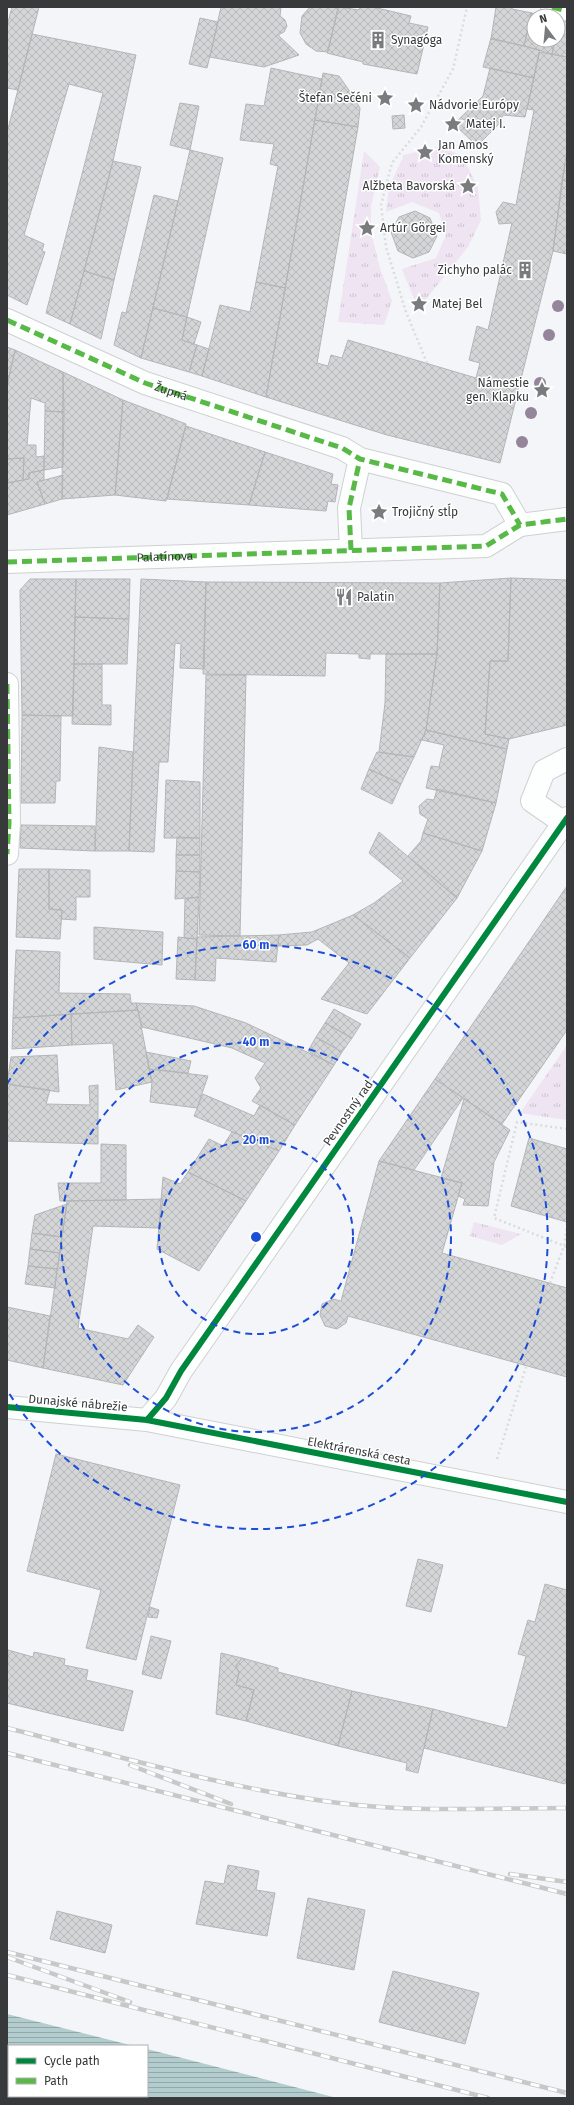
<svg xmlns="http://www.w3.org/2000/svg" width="574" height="2105" font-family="'Fira Sans',sans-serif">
<defs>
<pattern id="grass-tufts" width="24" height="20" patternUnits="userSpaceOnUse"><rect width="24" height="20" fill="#efe4f2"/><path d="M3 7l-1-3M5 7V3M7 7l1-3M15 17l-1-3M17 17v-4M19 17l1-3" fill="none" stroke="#cec4d0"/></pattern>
<pattern id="water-rules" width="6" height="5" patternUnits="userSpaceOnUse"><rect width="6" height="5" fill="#b3cdcf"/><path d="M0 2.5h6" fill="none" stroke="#93a7a9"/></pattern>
<pattern id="building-cross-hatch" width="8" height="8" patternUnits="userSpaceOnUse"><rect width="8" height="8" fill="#d4d5d7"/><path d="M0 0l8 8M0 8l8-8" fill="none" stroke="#b7b8b9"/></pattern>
</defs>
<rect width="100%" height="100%" fill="#f3f5f8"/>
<path fill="url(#grass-tufts)" d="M 442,146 L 463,157 L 478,188 L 481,220 L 468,247 L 418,309 L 402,269 L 436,258 L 446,235 L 439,213 L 412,202 L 386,212 L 389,187 L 404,155 Z
M 364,151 L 380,167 L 371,206 L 371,232 L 380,268 L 392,301 L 384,325 L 338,322 Z
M 567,1045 L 567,1120 L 520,1113 Z
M 474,1222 L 521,1234 L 502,1245 L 470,1236 Z"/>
<path fill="url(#water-rules)" d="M 7,2014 L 134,2046 L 9,2046 L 9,2096 L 147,2096 L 147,2049 L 337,2098 L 7,2098 Z"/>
<path fill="url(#building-cross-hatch)" stroke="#b4b5b7" d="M 12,7 L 39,7 L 18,90 L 7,88 L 7,26 Z
M 221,7 L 281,7 L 280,16 L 285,20 L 287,26 L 284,32 L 278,35 L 299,55 L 264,67 L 210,57 Z
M 310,7 L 338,7 L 328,52 L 316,51 L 306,44 L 300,33 L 302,16 Z
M 339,7 L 359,10 L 360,7 L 373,7 L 411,16 L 409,23 L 428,27 L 417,74 L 363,64 L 363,62 L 327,53 Z
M 496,7 L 512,7 L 512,9 L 532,13 L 524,46 L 491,39 Z
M 567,7 L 567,57 L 552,54 L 555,40 L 558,40 L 560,17 Z
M 531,13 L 546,16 L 534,16 L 534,40 L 555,40 L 552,54 L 524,46 Z
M 200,18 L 218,22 L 207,68 L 189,64 Z
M 32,34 L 136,55 L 113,161 L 70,324 L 46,313 L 103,93 L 69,84 L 24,235 L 44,244 L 42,251 L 45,252 L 27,305 L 7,295 L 7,133 Z
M 491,38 L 540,50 L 534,78 L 483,67 Z
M 539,52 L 567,57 L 567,149 L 553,251 L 500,463 L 387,435 L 266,397 L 315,120 L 358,127 L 317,363 L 328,366 L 331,355 L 342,358 L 348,340 L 476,378 L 480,363 L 469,360 L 477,326 L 488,330 L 512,223 L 499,224 L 496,212 L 503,202 L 516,205 L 534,110 L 527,109 Z
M 271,68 L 322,79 L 285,288 L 256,282 L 278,166 L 270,164 L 274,144 L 240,140 L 246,104 L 264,106 Z
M 490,68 L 534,78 L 525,117 L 503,115 L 498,125 L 477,146 L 454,124 L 483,96 Z
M 323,73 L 339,76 L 351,93 L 360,108 L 358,127 L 315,120 Z
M 180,103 L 199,106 L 190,150 L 170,145 Z
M 404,115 L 405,128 L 393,129 L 392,116 Z
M 190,150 L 223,158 L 187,317 L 153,308 Z
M 113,161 L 141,167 L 114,280 L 84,271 Z
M 565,164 L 567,164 L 567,181 L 562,180 Z
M 562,180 L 567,181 L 567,254 L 553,251 Z
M 154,195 L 178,201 L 141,358 L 114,345 L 122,312 L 126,313 Z
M 415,211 L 430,218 L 437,236 L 429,252 L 413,258 L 398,251 L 391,232 L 399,217 Z
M 84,271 L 114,280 L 101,339 L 70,324 Z
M 256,282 L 285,288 L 266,397 L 202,376 L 220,305 L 250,312 Z
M 153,308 L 187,317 L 182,340 L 197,345 L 189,372 L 141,358 Z
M 187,317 L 201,322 L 194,344 L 182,340 Z
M 197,345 L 209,349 L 202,376 L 189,372 Z
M 7,347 L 15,350 L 7,386 Z
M 15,350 L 63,372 L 64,412 L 45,411 L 45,403 L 31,398 L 27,445 L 36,445 L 36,457 L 44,456 L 44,470 L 29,473 L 29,479 L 23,480 L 24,458 L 7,459 L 7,386 Z
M 63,372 L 123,400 L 115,495 L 62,499 Z
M 123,400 L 186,424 L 166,501 L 115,495 Z
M 45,411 L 64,412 L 63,467 L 44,470 Z
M 186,426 L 265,452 L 249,505 L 167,499 Z
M 265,452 L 333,474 L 331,484 L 338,485 L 335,502 L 328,501 L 326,511 L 249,505 Z
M 24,458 L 23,480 L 7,483 L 7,459 Z
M 44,470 L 44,480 L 37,482 L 45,504 L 7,515 L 7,483 L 29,479 L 29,473 Z
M 63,475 L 62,499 L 45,504 L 37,482 Z
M 511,578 L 567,580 L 567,725 L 509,739 L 485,734 L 490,661 L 508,661 Z
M 511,578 L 508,661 L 490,661 L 485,734 L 509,739 L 507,749 L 426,730 L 437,654 L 440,583 Z
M 30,579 L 76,579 L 73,716 L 22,715 L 20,590 Z
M 76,579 L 130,579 L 129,619 L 75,617 Z
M 141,579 L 206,582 L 204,669 L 180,668 L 181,644 L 175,643 L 168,762 L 159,762 L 154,852 L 129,851 Z
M 206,582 L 440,583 L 437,654 L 370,654 L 370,659 L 359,658 L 359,654 L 326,653 L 325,676 L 203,674 Z
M 75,617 L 129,619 L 127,664 L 74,664 Z
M 386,654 L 437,654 L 426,730 L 414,757 L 379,752 L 385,703 Z
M 74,664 L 102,664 L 102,705 L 111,705 L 111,725 L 72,724 Z
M 206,675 L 246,675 L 240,936 L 199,935 Z
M 22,715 L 61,716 L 60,781 L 56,781 L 55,803 L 21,803 Z
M 426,730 L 507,749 L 496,803 L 426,788 L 431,766 L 439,767 L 444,745 L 422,740 Z
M 99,747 L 133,752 L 129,851 L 95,851 Z
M 377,752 L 414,757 L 401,784 L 369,769 Z
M 369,769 L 401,784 L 392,804 L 361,789 Z
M 166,780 L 200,782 L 200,838 L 164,838 Z
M 437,789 L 496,803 L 482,851 L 423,833 L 428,819 L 420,814 L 419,806 L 427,799 L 434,800 Z
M 21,825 L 95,826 L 95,851 L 20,848 Z
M 379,832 L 457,898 L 410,958 L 353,915 L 374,903 L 403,881 L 369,853 Z
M 423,833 L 482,851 L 457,898 L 408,856 L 421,841 Z
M 177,837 L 200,838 L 200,855 L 176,855 Z
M 176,855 L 200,855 L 200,872 L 176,871 Z
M 19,869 L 49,869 L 49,909 L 62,910 L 60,939 L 16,937 Z
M 49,869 L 90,870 L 90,897 L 76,897 L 76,920 L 61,919 L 62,910 L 49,909 Z
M 176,871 L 200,872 L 199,897 L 175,899 Z
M 567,886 L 567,1030 L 502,1124 L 435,1079 Z
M 199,897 L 197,939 L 184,938 L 185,899 Z
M 353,915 L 410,958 L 367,1014 L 321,999 L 349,963 L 318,939 L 307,945 L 278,946 L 279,935 L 312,932 Z
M 94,927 L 163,932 L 162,965 L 94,959 Z
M 279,935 L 276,962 L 216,958 L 215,981 L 195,980 L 197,937 Z
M 178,937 L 197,939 L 195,980 L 176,979 Z
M 16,950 L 60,952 L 59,993 L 130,994 L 131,1003 L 136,1003 L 138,1010 L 13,1018 Z
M 136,1003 L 194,1006 L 246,1023 L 334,1065 L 295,1125 L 252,1101 L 261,1088 L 255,1078 L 265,1063 L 232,1048 L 142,1027 Z
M 334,1009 L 361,1024 L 352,1038 L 325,1023 Z
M 138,1010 L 152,1082 L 116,1090 L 113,1043 L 72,1045 L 71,1014 Z
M 71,1014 L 72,1045 L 12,1049 L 13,1018 Z
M 325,1023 L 352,1038 L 342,1052 L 316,1037 Z
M 316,1037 L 342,1052 L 334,1065 L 308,1051 Z
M 146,1052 L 191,1061 L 188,1073 L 149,1069 Z
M 57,1055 L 59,1092 L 7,1084 L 11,1057 Z
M 149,1069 L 208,1076 L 197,1108 L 150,1102 L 152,1082 Z
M 435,1079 L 463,1098 L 414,1170 L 379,1161 Z
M 7,1084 L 50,1090 L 46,1104 L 90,1105 L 89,1086 L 98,1085 L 98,1144 L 7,1141 Z
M 203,1094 L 254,1116 L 260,1105 L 295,1125 L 279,1151 L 194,1116 Z
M 464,1099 L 510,1130 L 494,1162 L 488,1206 L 463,1205 L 465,1199 L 458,1196 L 462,1183 L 441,1178 Z
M 232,1132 L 279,1151 L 246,1201 L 188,1172 L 209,1139 L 223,1146 Z
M 529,1138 L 567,1149 L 567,1222 L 511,1206 Z
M 101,1144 L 126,1145 L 126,1200 L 60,1201 L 58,1183 L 101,1183 Z
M 379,1161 L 462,1183 L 442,1253 L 567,1288 L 567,1377 L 348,1316 L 346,1323 L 337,1329 L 325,1326 L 320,1315 L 322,1304 L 333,1299 L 341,1301 Z
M 188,1172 L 246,1201 L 199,1271 L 157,1249 L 163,1177 L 180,1184 Z
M 163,1199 L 159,1228 L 93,1226 L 78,1328 L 128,1339 L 138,1325 L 154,1337 L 123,1385 L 43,1368 L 67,1201 Z
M 67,1204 L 62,1237 L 32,1233 L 35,1215 Z
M 32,1233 L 62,1237 L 60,1253 L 30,1249 Z
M 30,1249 L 60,1253 L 57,1269 L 28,1266 Z
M 28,1266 L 57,1269 L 55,1288 L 25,1284 Z
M 7,1307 L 50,1316 L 43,1368 L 7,1360 Z
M 56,1454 L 180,1485 L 136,1660 L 86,1648 L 101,1590 L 27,1571 Z
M 418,1559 L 443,1565 L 431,1612 L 406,1606 Z
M 545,1584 L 567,1590 L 567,1775 L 565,1784 L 424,1748 L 433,1709 L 507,1728 L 526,1656 L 518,1654 L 528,1620 L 535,1622 Z
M 150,1607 L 159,1610 L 157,1618 L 148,1617 Z
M 151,1636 L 171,1641 L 161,1679 L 142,1674 Z
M 8,1650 L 33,1657 L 34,1652 L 65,1659 L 64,1665 L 88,1670 L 86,1680 L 133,1691 L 123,1731 L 7,1703 Z
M 221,1653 L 242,1658 L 236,1666 L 239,1673 L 236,1685 L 254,1690 L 246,1721 L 216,1714 Z
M 242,1658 L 278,1668 L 278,1672 L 352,1691 L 338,1746 L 246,1721 L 254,1690 L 236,1685 L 239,1673 L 236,1666 Z
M 352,1691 L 433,1709 L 418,1773 L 406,1770 L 407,1763 L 338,1746 Z
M 228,1865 L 259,1871 L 256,1890 L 275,1893 L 267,1936 L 196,1924 L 205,1881 L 224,1884 Z
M 308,1898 L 365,1910 L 354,1970 L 297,1958 Z
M 57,1911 L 112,1925 L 105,1953 L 50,1939 Z
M 393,1971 L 479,1993 L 465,2044 L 379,2022 Z"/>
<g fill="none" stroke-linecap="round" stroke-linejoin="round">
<g stroke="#cfd0d2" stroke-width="24">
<g id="minor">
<path d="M 552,7 L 561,10"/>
<path id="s1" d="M 7,320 L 145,383 L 342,448 L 360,459 L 502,494 L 520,525"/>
<path d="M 351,550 L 349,508 L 360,459"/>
<path id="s2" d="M 7,562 L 486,546 L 520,525 L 567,519"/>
<path d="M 7,684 L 9,823 L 7,854"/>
<path d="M 564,823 L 532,801 L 544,771 L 567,759"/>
<path d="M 7,1407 L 147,1420 L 567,1502"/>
<path d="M 147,1420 L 166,1398 L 181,1371 L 567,818"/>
</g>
</g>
<path stroke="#dadbdb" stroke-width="2.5" stroke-dasharray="2 3" stroke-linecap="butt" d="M 427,363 L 406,312 L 386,247 L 381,205 L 392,163 L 421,127 L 453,69 L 467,7
M 567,1129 L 517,1122 L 494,1218 L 567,1247
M 550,1283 L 564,1246 L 567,1227
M 497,1459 L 526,1367"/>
<use href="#minor" stroke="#fdfefe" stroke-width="22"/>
<g stroke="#c8c8c8" stroke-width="4.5">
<path id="rail" d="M 7,1728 C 115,1755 221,1787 331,1802 C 409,1813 489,1808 567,1808
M 7,1753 L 567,1894
M 130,1765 L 231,1804
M 510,1874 L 567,1882
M 7,1952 L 567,2093
M 7,1957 L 130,2002
M 7,1975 L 488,2098"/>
</g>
<use href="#rail" stroke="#fff" stroke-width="3" stroke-dasharray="9" stroke-linecap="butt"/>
<path stroke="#58b947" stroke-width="5" stroke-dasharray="10 5" stroke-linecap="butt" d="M 552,7 L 567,11
M 7,320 L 145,383 L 342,448 L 360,459 L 502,494 L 520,525
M 351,550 L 349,508 L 360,459
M 7,562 L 486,546 L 520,525 L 567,519
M 7,684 L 9,823 L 7,854"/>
<g stroke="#fff" stroke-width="8">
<path id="cycleway" d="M 7,1407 L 147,1420 L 567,1502
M 147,1420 L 166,1398 L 181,1371 L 567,818"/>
</g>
<use href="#cycleway" stroke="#00873e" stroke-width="6"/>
</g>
<g fill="#95859a">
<circle cx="558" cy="306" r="6"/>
<circle cx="549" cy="335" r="6"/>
<circle cx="540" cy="383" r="6"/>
<circle cx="531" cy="413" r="6"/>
<circle cx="522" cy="442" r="6"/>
</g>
<g fill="none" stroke="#1d4ed8" stroke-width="2" stroke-dasharray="7 5">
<circle cx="256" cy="1237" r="97"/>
<circle cx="256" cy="1237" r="195"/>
<path d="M7 1084A292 292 0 1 1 7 1390"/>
</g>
<defs>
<g id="building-bare" transform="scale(1.38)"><path d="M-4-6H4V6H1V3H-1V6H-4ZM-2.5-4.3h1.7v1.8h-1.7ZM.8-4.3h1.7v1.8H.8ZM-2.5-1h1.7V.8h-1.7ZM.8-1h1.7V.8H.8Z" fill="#797b7d" stroke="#fff" stroke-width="2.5" paint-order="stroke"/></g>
<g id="sight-bare" transform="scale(1.38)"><path d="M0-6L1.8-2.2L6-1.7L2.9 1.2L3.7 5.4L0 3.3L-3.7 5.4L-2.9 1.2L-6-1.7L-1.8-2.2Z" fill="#797b7d" stroke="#fff" stroke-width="2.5" paint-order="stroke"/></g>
<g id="restaurant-bare" transform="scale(1.38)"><path d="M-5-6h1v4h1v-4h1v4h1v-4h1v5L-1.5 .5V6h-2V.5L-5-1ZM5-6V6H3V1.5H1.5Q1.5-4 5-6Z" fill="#797b7d" stroke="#fff" stroke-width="2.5" paint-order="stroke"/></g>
</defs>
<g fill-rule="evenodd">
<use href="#building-bare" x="378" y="40"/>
<use href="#sight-bare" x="385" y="98"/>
<use href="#sight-bare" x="416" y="105"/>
<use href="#sight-bare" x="453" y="124"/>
<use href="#sight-bare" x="425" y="152"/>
<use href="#sight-bare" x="468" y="186"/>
<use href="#sight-bare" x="367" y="228"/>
<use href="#building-bare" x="525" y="270"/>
<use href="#sight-bare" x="419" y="304"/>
<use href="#sight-bare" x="542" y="390"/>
<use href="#sight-bare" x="379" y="512"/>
<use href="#restaurant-bare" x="344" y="597"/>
</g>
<g text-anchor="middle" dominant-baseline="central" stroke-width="3" stroke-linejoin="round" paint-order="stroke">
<g font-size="12" fill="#38393b" stroke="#fff" text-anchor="start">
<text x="391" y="40">Synagóga</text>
<text x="372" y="98" text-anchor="end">Štefan Sečéni</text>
<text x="429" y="105">Nádvorie Európy</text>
<text x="466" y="124">Matej I.</text>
<text x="438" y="145">Jan Amos<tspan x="438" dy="14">Komenský</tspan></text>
<text x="455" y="186" text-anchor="end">Alžbeta Bavorská</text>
<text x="380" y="228">Artúr Görgei</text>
<text x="512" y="270" text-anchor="end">Zichyho palác</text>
<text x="432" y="304">Matej Bel</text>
<text x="529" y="383" text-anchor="end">Námestie<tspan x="529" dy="14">gen. Klapku</tspan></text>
<text x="392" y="512">Trojičný stĺp</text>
<text x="357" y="597">Palatin</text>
</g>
<g font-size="12" fill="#38393b" stroke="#fff">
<text stroke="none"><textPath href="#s1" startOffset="179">Župná</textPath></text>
<text stroke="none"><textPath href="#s2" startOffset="158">Palatínova</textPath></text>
<text transform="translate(348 1113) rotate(-55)">Pevnostný rad</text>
<text transform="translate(78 1403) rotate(5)">Dunajské nábrežie</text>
<text transform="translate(359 1451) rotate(11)">Elektrárenská cesta</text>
</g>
</g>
<circle cx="256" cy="1237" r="6" fill="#1d4ed8" stroke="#fff" stroke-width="2"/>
<g font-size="12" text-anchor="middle" font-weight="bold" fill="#1d4ed8" stroke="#fff" stroke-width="3" stroke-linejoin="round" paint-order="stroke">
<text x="256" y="949">60 m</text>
<text x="256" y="1046">40 m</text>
<text x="256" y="1144">20 m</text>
</g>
<rect width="574" height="2105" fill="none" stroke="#38393b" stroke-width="16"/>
<rect x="8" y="2045" width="140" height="52" fill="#ffffff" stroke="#afb0b1"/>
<rect x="16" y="2058" width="20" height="6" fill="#00873e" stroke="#afb0b1"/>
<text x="44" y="2065" font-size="12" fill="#38393b">Cycle path</text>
<rect x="16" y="2078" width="20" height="6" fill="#58b947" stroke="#afb0b1"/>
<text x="44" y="2085" font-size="12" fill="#38393b">Path</text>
<g transform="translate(546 28) rotate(344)"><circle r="19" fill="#ffffff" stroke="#afb0b1"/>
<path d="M0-3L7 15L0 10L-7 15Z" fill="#797b7d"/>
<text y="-6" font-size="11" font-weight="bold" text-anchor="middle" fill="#38393b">N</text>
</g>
</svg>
